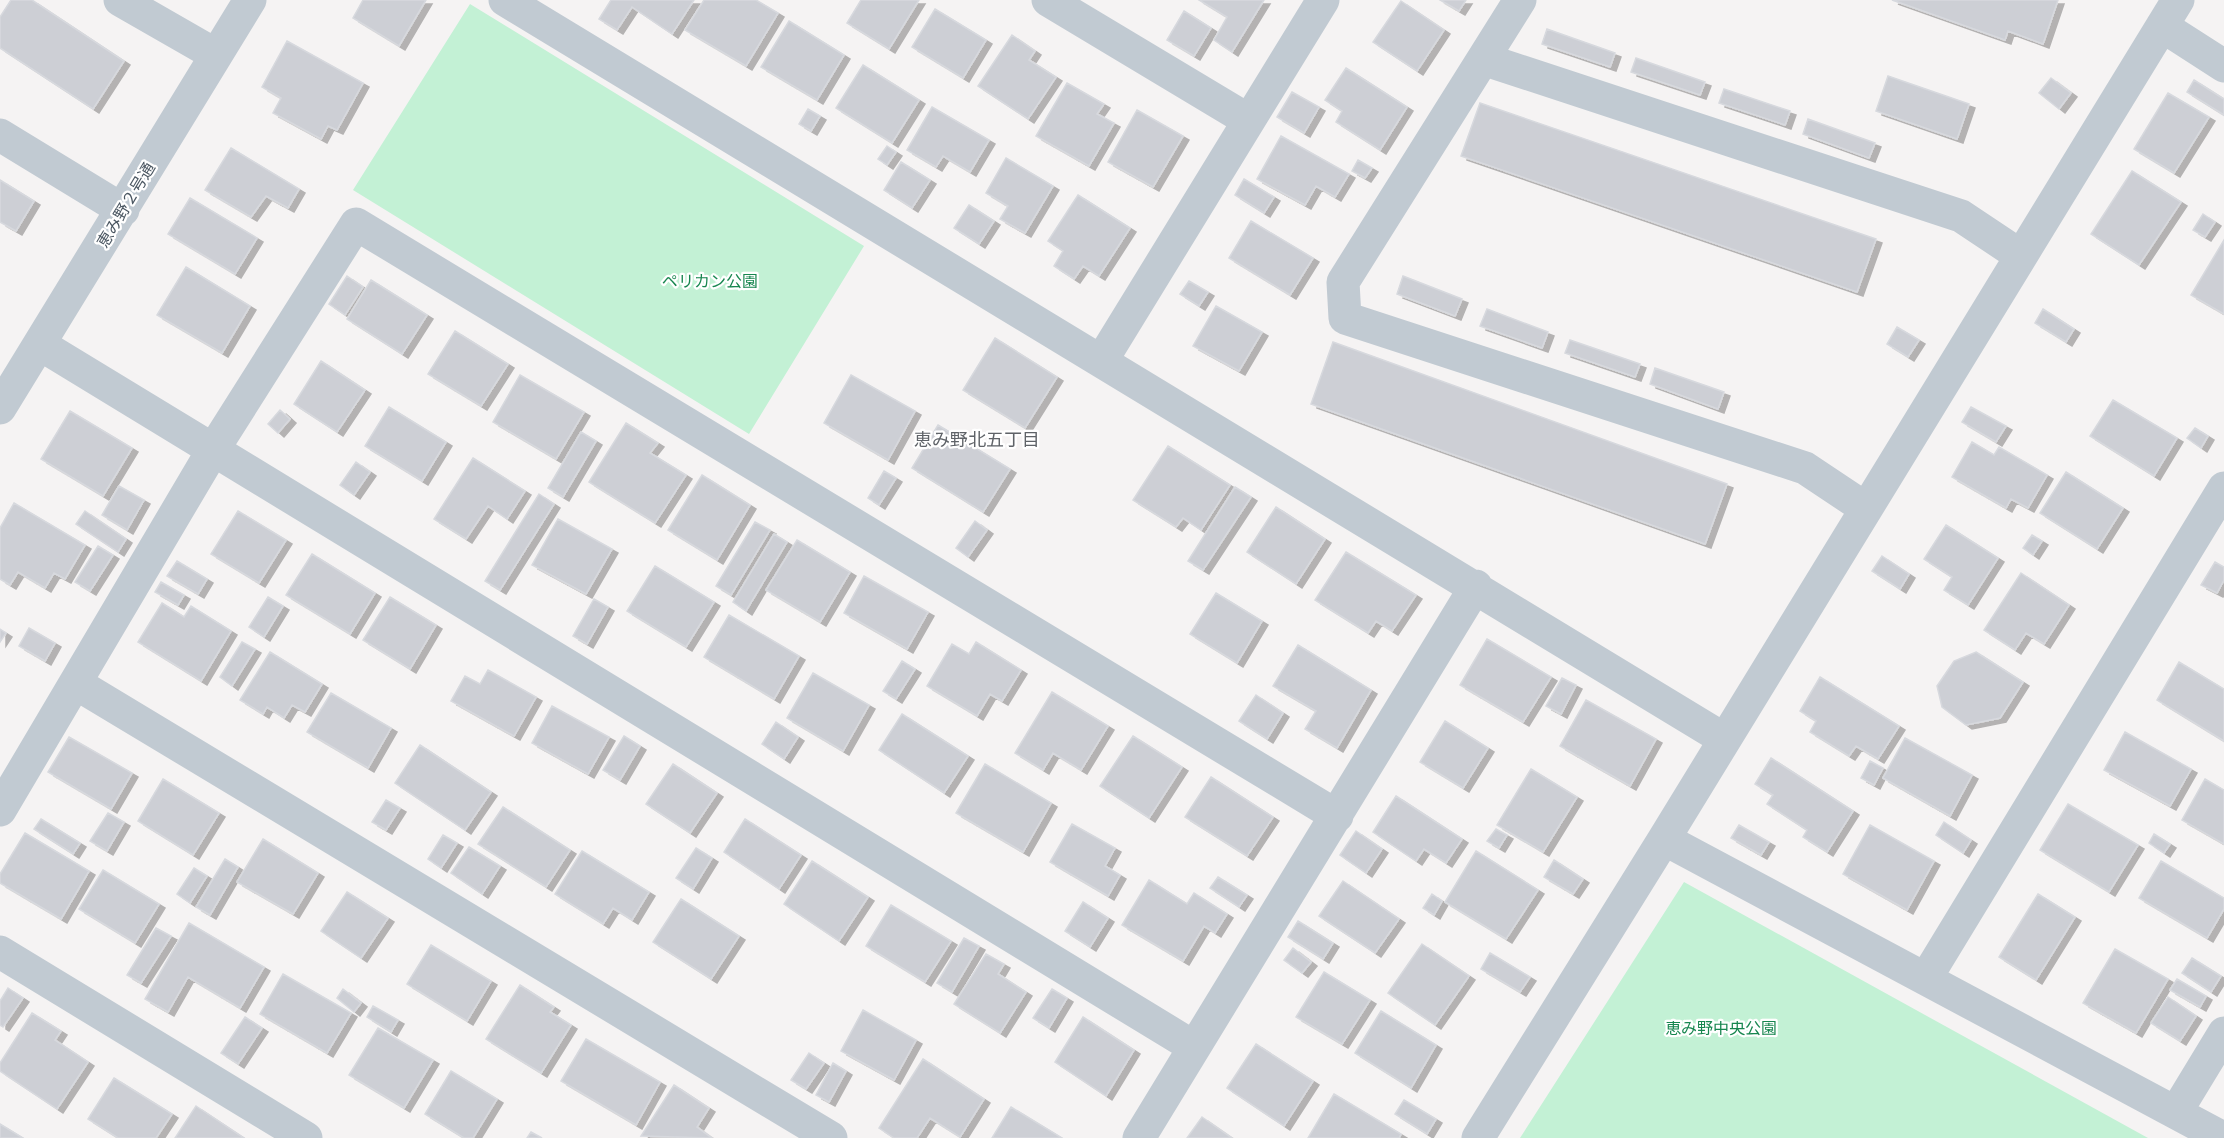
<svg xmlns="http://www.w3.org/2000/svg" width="2224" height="1138" font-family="Arial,'Noto Sans JP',sans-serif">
<defs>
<filter id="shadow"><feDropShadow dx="6" dy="4" stdDeviation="0" flood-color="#0004"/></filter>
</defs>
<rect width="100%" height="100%" fill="#f5f3f3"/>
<path fill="#c3f1d5" d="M 470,4 L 864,246 L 749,434 L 353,190 Z
M 1684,882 L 2148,1138 L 1520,1138 Z"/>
<path fill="#cdcfd5" stroke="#d7d9de" stroke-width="1.5" filter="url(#shadow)" d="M 11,0 L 32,0 L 124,61 L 93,109 L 0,48 L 0,17 Z
M 363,0 L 426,0 L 399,46 L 353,18 Z
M 611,0 L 694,0 L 672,34 L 632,7 L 617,30 L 599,19 Z
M 704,0 L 756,0 L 778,13 L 746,66 L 685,30 Z
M 861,0 L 919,0 L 889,49 L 847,23 Z
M 1199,0 L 1264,0 L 1232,52 L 1214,40 L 1227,17 Z
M 1440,0 L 1466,0 L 1459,11 Z
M 1892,0 L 2058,0 L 2043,44 L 2008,31 L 2005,40 Z
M 1401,1 L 1444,30 L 1417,71 L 1373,42 Z
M 935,9 L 986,40 L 963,78 L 912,47 Z
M 1184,11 L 1211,28 L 1194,56 L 1167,40 Z
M 789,21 L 844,55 L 817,100 L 761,67 Z
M 1547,29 L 1615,53 L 1610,67 L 1542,44 Z
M 1012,35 L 1035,51 L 1029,60 L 1056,77 L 1028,119 L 978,86 Z
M 287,41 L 363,83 L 337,130 L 328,126 L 321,139 L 273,113 L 281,98 L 262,87 Z
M 1636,58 L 1705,82 L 1700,95 L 1631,72 Z
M 863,65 L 919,100 L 892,143 L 836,108 Z
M 1346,68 L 1407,107 L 1380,150 L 1336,122 L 1342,111 L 1325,100 Z
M 1888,76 L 1969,104 L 1957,139 L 1876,111 Z
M 2051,78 L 2071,93 L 2059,109 L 2039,93 Z
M 2194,80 L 2224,99 L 2224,115 L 2187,92 Z
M 1067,83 L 1104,104 L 1097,114 L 1114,123 L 1089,166 L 1036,136 Z
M 1724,89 L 1790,111 L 1785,125 L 1719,103 Z
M 1292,92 L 1319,107 L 1304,133 L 1277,117 Z
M 2168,93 L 2209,117 L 2174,173 L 2134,149 Z
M 1480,103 L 1876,239 L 1857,292 L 1461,156 Z
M 932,107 L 989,140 L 970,172 L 943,156 L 936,167 L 907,150 Z
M 808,109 L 820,116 L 811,131 L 799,124 Z
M 1137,110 L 1183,136 L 1153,187 L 1108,162 Z
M 1808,119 L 1875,143 L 1869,158 L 1803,134 Z
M 1281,136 L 1349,174 L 1335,197 L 1316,186 L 1305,205 L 1257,179 Z
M 887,146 L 896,152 L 887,165 L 878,159 Z
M 231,148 L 299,189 L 288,208 L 266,196 L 251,217 L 205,190 Z
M 1006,158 L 1053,186 L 1025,233 L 1000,219 L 1008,206 L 986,193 Z
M 1358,160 L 1372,168 L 1365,178 L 1352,171 Z
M 901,162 L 930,180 L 912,208 L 884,190 Z
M 2132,171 L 2181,202 L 2139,265 L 2091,234 Z
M 1244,179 L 1274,197 L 1264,213 L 1235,195 Z
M 0,180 L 34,201 L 16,231 L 0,222 Z
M 1078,195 L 1130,228 L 1099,276 L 1083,266 L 1074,279 L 1054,266 L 1063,251 L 1048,241 Z
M 190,198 L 257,238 L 235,274 L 168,234 Z
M 969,205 L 994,221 L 979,244 L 954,228 Z
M 2203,214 L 2215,222 L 2205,237 L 2193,230 Z
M 1251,221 L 1313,258 L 1290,295 L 1229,258 Z
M 2224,240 L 2224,314 L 2191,295 Z
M 186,267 L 250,306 L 222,353 L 157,315 Z
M 347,276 L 363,287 L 345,315 L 329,304 Z
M 1403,276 L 1462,299 L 1455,316 L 1397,294 Z
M 371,280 L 427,315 L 402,354 L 347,319 Z
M 1189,281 L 1208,292 L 1199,306 L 1180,294 Z
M 1216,306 L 1262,332 L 1239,371 L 1193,346 Z
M 1487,309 L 1548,332 L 1542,348 L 1480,326 Z
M 2043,309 L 2074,329 L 2066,342 L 2035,323 Z
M 1897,327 L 1919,340 L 1908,357 L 1887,344 Z
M 455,331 L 508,364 L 481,406 L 428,374 Z
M 995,338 L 1057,377 L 1025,428 L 963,390 Z
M 1570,340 L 1640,364 L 1635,377 L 1565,353 Z
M 1333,342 L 1727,484 L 1705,544 L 1311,404 Z
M 321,361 L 365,390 L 337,432 L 294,404 Z
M 1655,368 L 1724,392 L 1718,409 L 1650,384 Z
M 520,375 L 584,412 L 556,459 L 493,422 Z
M 851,375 L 915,411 L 888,460 L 824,423 Z
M 2113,400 L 2177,438 L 2154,476 L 2090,436 Z
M 389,407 L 446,442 L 422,481 L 365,446 Z
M 1971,407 L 2006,426 L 1996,442 L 1962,422 Z
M 280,410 L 290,419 L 278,433 L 268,424 Z
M 70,411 L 132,448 L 103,496 L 41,459 Z
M 626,423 L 658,443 L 650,453 L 686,475 L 655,523 L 589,482 Z
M 938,425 L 1010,469 L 983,512 L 912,468 Z
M 2195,428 L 2208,436 L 2201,448 L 2187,438 Z
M 581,432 L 596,441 L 563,497 L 548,488 Z
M 1972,442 L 1994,455 L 1999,447 L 2047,475 L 2028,508 L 2011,499 L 2006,508 L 1952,477 Z
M 1168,446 L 1230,485 L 1201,530 L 1183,518 L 1176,527 L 1133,500 Z
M 473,458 L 525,491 L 507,519 L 488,506 L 466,539 L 434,519 Z
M 356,462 L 370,472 L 354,495 L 340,485 Z
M 884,471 L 896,478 L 879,505 L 868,498 Z
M 2066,472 L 2123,508 L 2097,549 L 2040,513 Z
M 702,475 L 750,505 L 717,560 L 668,530 Z
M 119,486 L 144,500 L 127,530 L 102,515 Z
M 1235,487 L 1251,497 L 1203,570 L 1188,561 Z
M 539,494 L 554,504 L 500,590 L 485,581 Z
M 14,503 L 85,545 L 65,579 L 54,573 L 45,588 L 18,572 L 10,585 L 0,579 L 0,528 Z
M 1276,507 L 1325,539 L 1296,584 L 1247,552 Z
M 85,511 L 126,539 L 118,552 L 76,524 Z
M 238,511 L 286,540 L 259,583 L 211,554 Z
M 558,519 L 612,549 L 586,594 L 532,565 Z
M 975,521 L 987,530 L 968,557 L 956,548 Z
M 755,522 L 770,530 L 731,595 L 716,586 Z
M 1946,525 L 1998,558 L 1968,605 L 1944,590 L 1952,577 L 1924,559 Z
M 774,534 L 787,542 L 746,611 L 733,602 Z
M 2032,535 L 2042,541 L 2033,555 L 2023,548 Z
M 797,540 L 850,572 L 820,622 L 766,590 Z
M 98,546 L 113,555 L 90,591 L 75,582 Z
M 1346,552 L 1416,595 L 1392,631 L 1376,621 L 1368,633 L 1315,600 Z
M 312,554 L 375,593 L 350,634 L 286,595 Z
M 1882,556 L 1909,574 L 1900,589 L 1872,571 Z
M 177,561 L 207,579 L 198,594 L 167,576 Z
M 2215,562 L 2224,567 L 2224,580 L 2217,593 L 2201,585 Z
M 655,566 L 714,602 L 686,647 L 627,611 Z
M 2021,573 L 2069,605 L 2044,644 L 2026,633 L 2015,650 L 1984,630 Z
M 864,576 L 928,612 L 907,649 L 844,613 Z
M 161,582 L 184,595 L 178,605 L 155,592 Z
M 1216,593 L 1262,621 L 1237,663 L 1190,634 Z
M 268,597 L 283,606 L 264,637 L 249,627 Z
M 390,597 L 436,625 L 410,669 L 363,640 Z
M 594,599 L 608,607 L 587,644 L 573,636 Z
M 162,603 L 184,617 L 191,606 L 231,631 L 201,681 L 138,642 Z
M 729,615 L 799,656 L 774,699 L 704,657 Z
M 29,628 L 55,643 L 45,661 L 19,646 Z
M 0,629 L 6,633 L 0,642 Z
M 1487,639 L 1551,677 L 1523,722 L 1460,685 Z
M 242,642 L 255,649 L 232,686 L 220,677 Z
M 976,642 L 1021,670 L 1002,701 L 990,694 L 977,716 L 927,686 L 952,644 L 969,654 Z
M 1298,645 L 1371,690 L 1337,748 L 1305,729 L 1316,711 L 1273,686 Z
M 270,652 L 322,684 L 305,712 L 292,705 L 284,718 L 267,707 L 263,714 L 240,700 Z
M 1976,652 L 2023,682 L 2000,718 L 1966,725 L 1942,707 L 1937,686 L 1954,661 Z
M 902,661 L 915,669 L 896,699 L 883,691 Z
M 2179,662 L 2224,689 L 2224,741 L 2157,700 Z
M 488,670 L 536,697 L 514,736 L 451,701 L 465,676 L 480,684 Z
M 813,673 L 869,705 L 843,751 L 787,718 Z
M 1820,677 L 1899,726 L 1878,759 L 1856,746 L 1849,756 L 1810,732 L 1816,721 L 1800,711 Z
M 1562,678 L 1576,685 L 1561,714 L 1546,706 Z
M 1052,692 L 1108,726 L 1081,770 L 1053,753 L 1043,770 L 1015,753 Z
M 331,693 L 391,728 L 368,768 L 307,732 Z
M 1256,695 L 1283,713 L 1267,739 L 1239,721 Z
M 1586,700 L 1656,739 L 1630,786 L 1560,746 Z
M 552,706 L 609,737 L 588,774 L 532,743 Z
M 902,714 L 968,756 L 944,793 L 879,750 Z
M 1445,721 L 1488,748 L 1463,788 L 1420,762 Z
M 776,722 L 798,737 L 784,759 L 762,744 Z
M 2125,732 L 2191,769 L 2170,806 L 2104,770 Z
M 624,736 L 640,746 L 620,780 L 603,770 Z
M 1133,736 L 1182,767 L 1149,818 L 1100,786 Z
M 69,737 L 132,773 L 111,809 L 48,772 Z
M 1905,738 L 1972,775 L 1950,816 L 1883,778 Z
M 420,745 L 491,792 L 465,830 L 395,783 Z
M 1771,758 L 1853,811 L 1827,852 L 1803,837 L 1807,830 L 1767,804 L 1773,795 L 1755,784 Z
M 1870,761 L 1883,768 L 1874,785 L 1861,778 Z
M 673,764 L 717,793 L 690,833 L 646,804 Z
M 985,764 L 1051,803 L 1023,852 L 956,813 Z
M 1531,769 L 1577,797 L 1543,852 L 1497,825 Z
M 1211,777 L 1273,817 L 1247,856 L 1185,817 Z
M 163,779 L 219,813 L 193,855 L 138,821 Z
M 2205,779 L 2224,790 L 2224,844 L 2182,820 Z
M 1396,796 L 1462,839 L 1446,863 L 1424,849 L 1416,861 L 1373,832 Z
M 386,800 L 400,808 L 386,830 L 372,822 Z
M 2068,804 L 2138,845 L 2109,892 L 2040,850 Z
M 503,807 L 570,850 L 546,887 L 478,844 Z
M 108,813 L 124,822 L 107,851 L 90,841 Z
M 41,819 L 80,843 L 73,854 L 34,829 Z
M 745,819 L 801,855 L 779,889 L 724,852 Z
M 1944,822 L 1971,840 L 1963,853 L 1936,835 Z
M 1072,824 L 1115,848 L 1105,866 L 1120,875 L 1108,896 L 1050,862 Z
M 1739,825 L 1769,842 L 1761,855 L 1731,838 Z
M 1870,825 L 1934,861 L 1907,910 L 1843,874 Z
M 1496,829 L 1507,835 L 1499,848 L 1487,841 Z
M 1356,831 L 1382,849 L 1366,873 L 1340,855 Z
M 25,833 L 89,871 L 61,919 L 0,883 L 0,874 Z
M 2154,834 L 2170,844 L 2164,853 L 2149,843 Z
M 443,835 L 457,843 L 441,868 L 428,859 Z
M 263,839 L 318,873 L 293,914 L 237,882 Z
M 469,847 L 500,866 L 482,894 L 451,873 Z
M 696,848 L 712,858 L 693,889 L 676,878 Z
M 582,851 L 649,892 L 632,920 L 613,908 L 603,924 L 555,894 Z
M 1476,851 L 1538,890 L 1506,939 L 1445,902 Z
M 225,859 L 238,867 L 210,915 L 196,907 Z
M 1554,860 L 1583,879 L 1573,894 L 1544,877 Z
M 812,861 L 868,897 L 839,941 L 784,904 Z
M 2161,861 L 2224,898 L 2224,909 L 2207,938 L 2139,898 Z
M 194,868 L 207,876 L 190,903 L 177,894 Z
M 103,870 L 159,904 L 135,943 L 79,909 Z
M 1218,877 L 1247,895 L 1239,907 L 1210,888 Z
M 1149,880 L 1187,904 L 1194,893 L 1227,914 L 1215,933 L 1204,926 L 1183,961 L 1122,925 Z
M 1343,881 L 1399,919 L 1375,953 L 1319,916 Z
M 347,892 L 388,918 L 361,958 L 321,931 Z
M 1432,894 L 1442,901 L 1434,915 L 1423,908 Z
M 2038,894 L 2075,917 L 2036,980 L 1999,957 Z
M 681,899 L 739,936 L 711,979 L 653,942 Z
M 1083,902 L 1108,918 L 1090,947 L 1065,931 Z
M 891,905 L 951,941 L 925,982 L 866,946 Z
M 1298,921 L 1333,943 L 1323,959 L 1288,937 Z
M 189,923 L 264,967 L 240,1008 L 188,977 L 168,1012 L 145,999 Z
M 156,928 L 171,936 L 141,983 L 127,975 Z
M 964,938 L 979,946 L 952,992 L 937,983 Z
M 1422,944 L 1469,976 L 1435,1025 L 1388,993 Z
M 431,945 L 491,981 L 467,1021 L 407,984 Z
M 1293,948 L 1311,962 L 1302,973 L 1284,960 Z
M 2115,949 L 2168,979 L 2136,1033 L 2083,1003 Z
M 1490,953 L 1530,977 L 1520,992 L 1481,969 Z
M 986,954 L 1004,964 L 998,974 L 1026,992 L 1000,1033 L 954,1004 Z
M 2192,958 L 2221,976 L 2211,992 L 2182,973 Z
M 1324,972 L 1370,1000 L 1342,1044 L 1296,1017 Z
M 283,974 L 351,1013 L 327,1053 L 260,1014 Z
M 2177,979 L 2206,996 L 2200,1007 L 2170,990 Z
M 520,985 L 554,1007 L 550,1012 L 571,1025 L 541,1073 L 486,1039 Z
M 8,988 L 23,998 L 3,1027 L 0,1025 L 0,1001 Z
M 343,989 L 361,1003 L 354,1012 L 337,998 Z
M 1052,989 L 1067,998 L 1049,1028 L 1033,1018 Z
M 2168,997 L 2196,1016 L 2180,1041 L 2151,1023 Z
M 373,1006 L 398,1020 L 391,1032 L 367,1017 Z
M 863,1010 L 916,1040 L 894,1080 L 841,1051 Z
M 1381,1011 L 1436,1045 L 1411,1088 L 1355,1053 Z
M 32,1013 L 61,1031 L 55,1040 L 88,1062 L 57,1109 L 0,1071 L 0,1063 Z
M 245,1017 L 262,1028 L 238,1064 L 221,1053 Z
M 1083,1017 L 1134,1050 L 1106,1096 L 1055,1062 Z
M 378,1028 L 433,1060 L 404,1108 L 349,1075 Z
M 586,1039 L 660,1082 L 636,1125 L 561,1081 Z
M 1256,1044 L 1313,1081 L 1284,1126 L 1227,1088 Z
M 809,1053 L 824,1063 L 806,1089 L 791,1080 Z
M 923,1059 L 984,1099 L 960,1137 L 930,1118 L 917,1138 L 894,1138 L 879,1128 Z
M 833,1063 L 846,1071 L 829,1102 L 816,1095 Z
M 451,1071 L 497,1099 L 473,1138 L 464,1138 L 425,1114 Z
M 114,1078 L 172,1114 L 156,1138 L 118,1138 L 88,1119 Z
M 674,1085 L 709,1108 L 697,1127 L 712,1138 L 641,1136 Z
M 1334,1094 L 1401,1134 L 1399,1138 L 1308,1138 Z
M 1404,1100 L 1436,1119 L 1427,1134 L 1395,1114 Z
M 196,1106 L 244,1138 L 175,1138 Z
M 1011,1107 L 1062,1138 L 992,1138 Z
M 1202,1117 L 1232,1138 L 1187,1138 Z
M 0,1124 L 23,1138 L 0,1138 Z
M 531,1132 L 542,1138 L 527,1138 Z"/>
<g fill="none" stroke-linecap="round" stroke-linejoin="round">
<path stroke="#c1cad2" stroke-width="33" d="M 120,0 L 216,55
M 505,0 L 1724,739
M 1048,0 L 1248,120
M 1520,0 L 1343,282 L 1345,318 L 1805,468 L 1865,508
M 2162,26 L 2224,66
M 1483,59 L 1961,216 L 2021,256
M 0,135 L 123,210
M 41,345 L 1194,1047
M 1102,360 L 1323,0
M 0,408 L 250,0
M 77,684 L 831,1138
M 0,810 L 213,450 L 356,224 L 1337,816
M 1664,839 L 2223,1138
M 0,952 L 306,1138
M 1926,978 L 2224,488
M 2176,1112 L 2224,1033
M 1139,1138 L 1476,586
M 1478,1138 L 1664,839 L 2178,0"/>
</g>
<g text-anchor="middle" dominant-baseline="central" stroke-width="4.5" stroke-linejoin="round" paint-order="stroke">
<g font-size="16" fill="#4a5661" stroke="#fff">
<text transform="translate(126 205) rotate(-59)">恵み野２号通</text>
</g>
<g font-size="16" fill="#17864f" stroke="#fff">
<text x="710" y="281">ペリカン公園</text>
<text x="1721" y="1028">恵み野中央公園</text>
</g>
<g font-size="18" fill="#5f6368" stroke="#fff">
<text x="977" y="440">恵み野北五丁目</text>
</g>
</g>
</svg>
